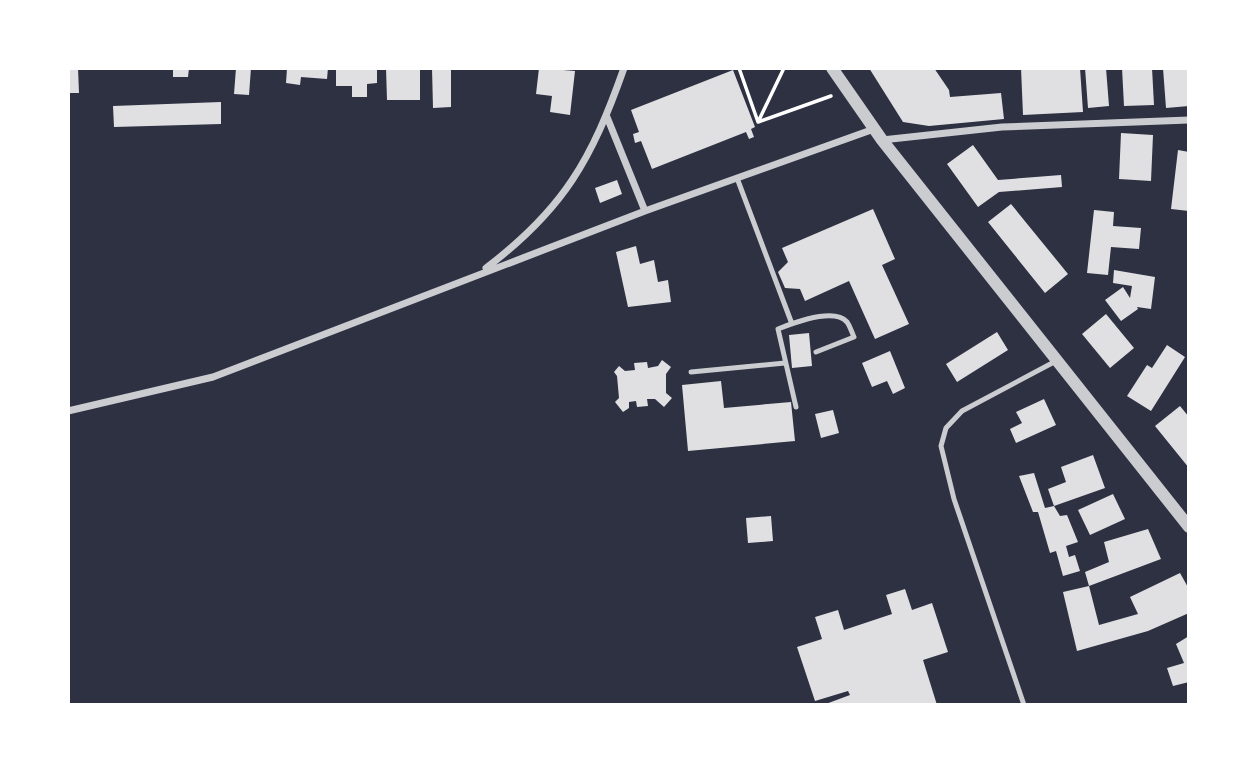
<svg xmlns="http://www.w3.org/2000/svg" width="1257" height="773" font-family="'PT Sans Narrow',sans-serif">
<rect width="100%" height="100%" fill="#2d3142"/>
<path fill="#e0e0e3" d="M 68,68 L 78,68 L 79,93 L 68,93 Z
M 173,68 L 189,68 L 188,77 L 173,77 Z
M 236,68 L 251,68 L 249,95 L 234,94 Z
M 287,68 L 328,68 L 327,79 L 301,77 L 300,85 L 286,83 Z
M 336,68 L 377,68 L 377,83 L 367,84 L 367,97 L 352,97 L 352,86 L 336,86 Z
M 386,68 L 420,68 L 420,100 L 387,100 Z
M 432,68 L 451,68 L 451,107 L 433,108 Z
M 539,68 L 575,71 L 570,115 L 550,112 L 552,96 L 536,94 Z
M 869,68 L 934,68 L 949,90 L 950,97 L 1001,93 L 1004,119 L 929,126 L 903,122 Z
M 1021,68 L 1080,68 L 1083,112 L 1023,115 Z
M 1085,68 L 1106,68 L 1109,106 L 1088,108 Z
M 1122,68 L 1152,68 L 1154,105 L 1124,106 Z
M 1163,68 L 1189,68 L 1189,106 L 1166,108 Z
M 733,70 L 755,127 L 751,129 L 754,137 L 749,139 L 746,132 L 652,169 L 641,141 L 635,143 L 633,134 L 639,132 L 631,110 Z
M 221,102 L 221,124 L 114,127 L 113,106 Z
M 1121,133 L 1153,135 L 1151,181 L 1119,179 Z
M 973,145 L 998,180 L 1061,175 L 1062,187 L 999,192 L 978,207 L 947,164 Z
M 1178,150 L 1189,152 L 1189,211 L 1171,209 Z
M 617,180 L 622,194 L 600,203 L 595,188 Z
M 1011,204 L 1068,274 L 1045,293 L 988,222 Z
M 873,209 L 895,259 L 882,265 L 909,324 L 875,339 L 849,281 L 805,301 L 800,289 L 785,288 L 778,272 L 788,262 L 782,248 Z
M 1094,210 L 1114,212 L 1113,226 L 1141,228 L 1139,249 L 1111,247 L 1108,275 L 1087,273 Z
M 636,246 L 640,264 L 654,260 L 658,282 L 668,280 L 671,302 L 628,307 L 616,252 Z
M 1114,270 L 1155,277 L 1151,309 L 1137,307 L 1138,309 L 1121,321 L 1105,300 L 1123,287 L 1130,298 L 1132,286 L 1113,283 Z
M 1106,314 L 1134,348 L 1110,368 L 1082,334 Z
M 997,332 L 1008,350 L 957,382 L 946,364 Z
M 809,333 L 812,366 L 792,368 L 789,335 Z
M 1167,345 L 1185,357 L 1151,411 L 1127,396 L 1147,365 L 1152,368 Z
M 890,351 L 905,388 L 893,394 L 887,381 L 872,387 L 862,363 Z
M 662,360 L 671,367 L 666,374 L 666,393 L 672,398 L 664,407 L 655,399 L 647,399 L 648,406 L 637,407 L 636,401 L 629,402 L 629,408 L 623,412 L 615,402 L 619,398 L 617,376 L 614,372 L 619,366 L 625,371 L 635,370 L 634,363 L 647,362 L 648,368 L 658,366 Z
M 721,381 L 724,408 L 791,402 L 795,441 L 688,451 L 682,385 Z
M 1044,399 L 1056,425 L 1016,443 L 1010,429 L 1022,423 L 1016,412 Z
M 1180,406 L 1189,417 L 1189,468 L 1155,426 Z
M 833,410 L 839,433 L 821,438 L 815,414 Z
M 1093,455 L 1105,488 L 1054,506 L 1048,489 L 1066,482 L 1061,467 Z
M 1034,473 L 1045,508 L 1054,506 L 1060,516 L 1067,515 L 1078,542 L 1066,546 L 1069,557 L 1075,555 L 1080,571 L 1063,576 L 1056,551 L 1050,553 L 1038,512 L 1033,512 L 1019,476 Z
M 1113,494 L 1125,519 L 1090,535 L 1078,510 Z
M 771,516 L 773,541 L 748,543 L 746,518 Z
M 1148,529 L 1161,559 L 1089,586 L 1085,572 L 1109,562 L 1104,542 Z
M 1180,573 L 1189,589 L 1189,613 L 1148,631 L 1077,651 L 1063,592 L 1089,586 L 1099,625 L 1138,614 L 1130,597 Z
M 905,589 L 912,610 L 932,603 L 948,652 L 923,660 L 937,705 L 823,705 L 850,695 L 848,691 L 815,701 L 797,647 L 822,639 L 815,617 L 838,610 L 844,630 L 892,614 L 886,595 Z
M 1189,636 L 1189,682 L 1173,686 L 1167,668 L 1184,663 L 1176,644 Z"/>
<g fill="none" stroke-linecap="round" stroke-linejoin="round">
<path stroke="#fff" stroke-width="3.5" d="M 739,68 L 758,122 L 831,96
M 759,120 L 784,68"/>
<path stroke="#caccd0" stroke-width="5" d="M 737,178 L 792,324
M 691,372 L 785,363
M 796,407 L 778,329 C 793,323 834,307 847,322 C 850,326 852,333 854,337 L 816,352
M 1024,705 L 954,499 L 941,446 L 946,428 L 962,411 L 1056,361"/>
<path stroke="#caccd0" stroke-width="7" d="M 607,117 L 645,211
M 882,140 L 1002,127 L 1189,120
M 486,268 C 564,209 592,159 624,68
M 68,411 L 213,377 L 645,211 L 874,129"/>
<path stroke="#caccd0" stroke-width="12" d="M 832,68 L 882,140 L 1189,527"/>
</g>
<rect width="1257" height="773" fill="none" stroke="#ffffff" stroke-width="140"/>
</svg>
